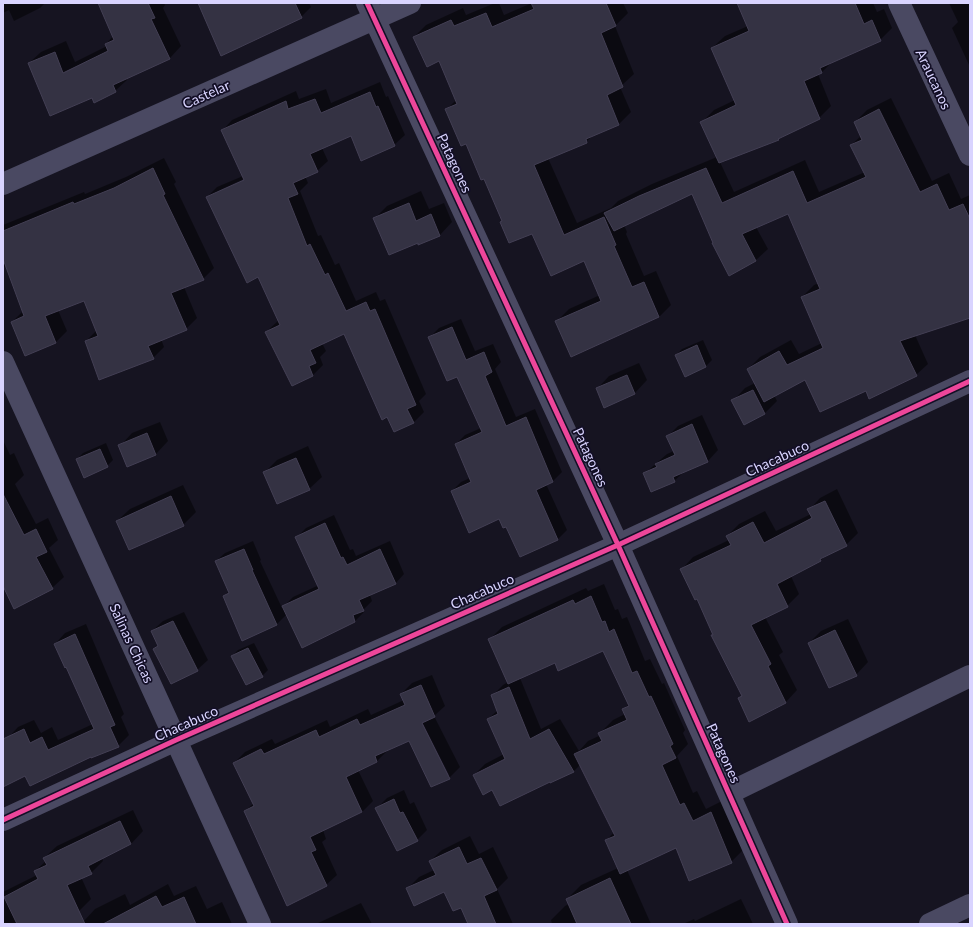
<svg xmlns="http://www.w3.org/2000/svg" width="973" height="927" font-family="Lato,sans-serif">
<rect width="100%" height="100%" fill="#161421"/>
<path fill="#0007" fill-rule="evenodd" d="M 3,3 L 45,3 L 40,8 L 14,21 L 9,10 L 3,13 Z
M 99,3 L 164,3 L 165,5 L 163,8 L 181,46 L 170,58 L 126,78 L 127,80 L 115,91 L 92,97 L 29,63 L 41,52 L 66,41 L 75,62 L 107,46 L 106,44 L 113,36 Z
M 199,3 L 309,3 L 311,7 L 301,17 Z
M 495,3 L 499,3 L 504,15 L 532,3 L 623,3 L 628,13 L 615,26 L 634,74 L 620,87 L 631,112 L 619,124 L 594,134 L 586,142 L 548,158 L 577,223 L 611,208 L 618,201 L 652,184 L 717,157 L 702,122 L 714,110 L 735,100 L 712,48 L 725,36 L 748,26 L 738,3 L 873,3 L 877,12 L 884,9 L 892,28 L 880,40 L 832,62 L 822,72 L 818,74 L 831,106 L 819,118 L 781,136 L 778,139 L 720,162 L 734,192 L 805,160 L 819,192 L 865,172 L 851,145 L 861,136 L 855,122 L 867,110 L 891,98 L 932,181 L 949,173 L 961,199 L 970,195 L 970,318 L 915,335 L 928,364 L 916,375 L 866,390 L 806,379 L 774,395 L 777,401 L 765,413 L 733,401 L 745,388 L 755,383 L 748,369 L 760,357 L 791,340 L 799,354 L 822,343 L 802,297 L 814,285 L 819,283 L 788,213 L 756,227 L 768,249 L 756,260 L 729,274 L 692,193 L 624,225 L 627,232 L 626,234 L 644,276 L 656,271 L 671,305 L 659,317 L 557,321 L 569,309 L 600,295 L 585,259 L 532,232 L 503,221 L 485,178 L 447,109 L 456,100 L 440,60 L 414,37 L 426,25 L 463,8 L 466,15 Z
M 949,3 L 970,3 L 970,67 L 952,28 L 958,22 Z
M 380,82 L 386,97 L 388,96 L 405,135 L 394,145 L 352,135 L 322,148 L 328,161 L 317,171 L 305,176 L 308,183 L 300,191 L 318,236 L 321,235 L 335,265 L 339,263 L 356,301 L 376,292 L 380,301 L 385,299 L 426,394 L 419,401 L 424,412 L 413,423 L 345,333 L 322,343 L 326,351 L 320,357 L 323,365 L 313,375 L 266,332 L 279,320 L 258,276 L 207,197 L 217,187 L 243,176 L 222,131 L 232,120 L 296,91 L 299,99 L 326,89 L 331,103 ZM 248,177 L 249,179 L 218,193 L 218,191 Z
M 164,158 L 176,182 L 174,184 L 214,268 L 203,279 L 184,287 L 197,318 L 186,329 L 161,339 L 164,347 L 153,358 L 86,341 L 97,330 L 85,299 L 58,310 L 67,331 L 56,342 L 12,322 L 23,311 L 7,266 L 3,268 L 3,225 L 84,192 L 85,194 L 126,177 Z
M 421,191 L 429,209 L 444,203 L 452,222 L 440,235 L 419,244 L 418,241 L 375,218 L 387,206 Z
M 461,319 L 475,351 L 493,344 L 501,362 L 495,369 L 516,417 L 535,409 L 562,472 L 553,481 L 546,484 L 567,530 L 558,539 L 507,526 L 499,518 L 452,491 L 461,482 L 470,478 L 456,444 L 465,435 L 481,428 L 457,375 L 429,338 L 439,328 Z
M 703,340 L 712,360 L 706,366 L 676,355 L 682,349 Z
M 639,363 L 647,380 L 635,393 L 604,406 L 597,389 L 609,376 Z
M 702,415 L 718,450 L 708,461 L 685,471 L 674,481 L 644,474 L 667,454 L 674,451 L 668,436 L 678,426 Z
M 160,422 L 168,441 L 156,454 L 128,466 L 120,446 L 132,433 Z
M 3,440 L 10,455 L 14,453 L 24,475 L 15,484 L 36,524 L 48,518 L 58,540 L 49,548 L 64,577 L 52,588 L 3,584 Z
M 106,443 L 113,460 L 107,466 L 77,459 L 83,453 Z
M 308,446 L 322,477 L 309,489 L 265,472 L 277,460 Z
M 183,485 L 196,512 L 183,525 L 117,521 L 130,509 Z
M 837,489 L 858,533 L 846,545 L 827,554 L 820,561 L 791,576 L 799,594 L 787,606 L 765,617 L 783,652 L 779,655 L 797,690 L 786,702 L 739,699 L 743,695 L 712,636 L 714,634 L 697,597 L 682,569 L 693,557 L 729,540 L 727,536 L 739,524 L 765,511 L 776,531 L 811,514 L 809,510 L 820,498 Z
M 334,515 L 350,550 L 353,549 L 356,556 L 390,541 L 404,574 L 395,584 L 370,595 L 372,601 L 363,610 L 364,612 L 355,621 L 287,614 L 277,624 L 243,639 L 224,596 L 229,591 L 216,561 L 225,553 L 253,541 L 261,560 L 260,561 L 282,608 L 293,597 L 319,585 L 297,537 L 306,528 Z
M 604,584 L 615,610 L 618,609 L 622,619 L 627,617 L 645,661 L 650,659 L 662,684 L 664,683 L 685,730 L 683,733 L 688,744 L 677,756 L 693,793 L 697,791 L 706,809 L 724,800 L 744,849 L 731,862 L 676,847 L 627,870 L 651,924 L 552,924 L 551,920 L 565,906 L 569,904 L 567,899 L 581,885 L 618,868 L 606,841 L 614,832 L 581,764 L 573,772 L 493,789 L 474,775 L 485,764 L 504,754 L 488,719 L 498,710 L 492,696 L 503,685 L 508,682 L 489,640 L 502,627 L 586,588 L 588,591 ZM 604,650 L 629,704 L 623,710 L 625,714 L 613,720 L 600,733 L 601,735 L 588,741 L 579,751 L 560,719 L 541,729 L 520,678 L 555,662 Z
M 184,612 L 208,660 L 197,670 L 154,649 L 158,645 L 152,631 L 163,621 Z
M 848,619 L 868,662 L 856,675 L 809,643 L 821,631 Z
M 86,624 L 124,714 L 121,717 L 129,735 L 118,746 L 91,756 L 25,775 L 3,786 L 3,740 L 8,738 L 18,727 L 34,720 L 41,733 L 52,727 L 58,740 L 93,724 L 67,666 L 55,644 L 65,633 Z
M 254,643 L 268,670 L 262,676 L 232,656 L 238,650 Z
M 432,675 L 445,706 L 434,716 L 460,767 L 449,778 L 409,740 L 388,750 L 377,761 L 358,770 L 373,801 L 362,812 L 323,830 L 326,839 L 322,842 L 337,875 L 326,885 L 245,811 L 254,803 L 234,763 L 245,752 L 272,739 L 275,744 L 327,720 L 330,727 L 368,709 L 371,715 L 404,700 L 401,694 L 412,683 ZM 420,718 L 449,775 L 446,775 L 419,719 Z
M 404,790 L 410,804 L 414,802 L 427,830 L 417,840 L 377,808 L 387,798 Z
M 133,810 L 143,831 L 131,844 L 102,858 L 103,861 L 91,873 L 81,877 L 91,899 L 79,911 L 53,924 L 3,924 L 3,892 L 37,875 L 35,871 L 46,861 L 44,858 L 57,846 Z
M 470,836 L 479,854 L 493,847 L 508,878 L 497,889 L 513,924 L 469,924 L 461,906 L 444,891 L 408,888 L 419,877 L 434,870 L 430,861 L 442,850 Z
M 168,884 L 174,896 L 196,886 L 207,909 L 222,902 L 232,924 L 84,924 L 83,922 L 95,909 L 125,894 L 130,905 Z
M 741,899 L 753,924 L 683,924 L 694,919 L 695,921 Z
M 361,903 L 372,924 L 316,924 Z"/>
<path fill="#343243" stroke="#433f54" d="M 98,3 L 148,3 L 155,18 L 151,19 L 170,59 L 113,85 L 116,92 L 94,103 L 92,98 L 50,116 L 28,63 L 55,52 L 63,73 L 108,51 L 105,44 L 114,40 Z
M 198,3 L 295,3 L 302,18 L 221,56 Z
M 531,3 L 606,3 L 616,26 L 601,33 L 623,87 L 607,95 L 619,125 L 586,139 L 587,143 L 534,165 L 564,235 L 604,217 L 616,245 L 614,246 L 632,287 L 644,282 L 659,317 L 571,357 L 555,321 L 601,301 L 584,261 L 551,276 L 532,234 L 509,243 L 500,222 L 502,221 L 484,179 L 481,180 L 466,144 L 461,146 L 445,109 L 457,104 L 439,61 L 427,67 L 413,37 L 451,20 L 454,26 L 486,13 L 492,27 L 534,9 Z
M 737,3 L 855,3 L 864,24 L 872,20 L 881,41 L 820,68 L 822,73 L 804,81 L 820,119 L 778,139 L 779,140 L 719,163 L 700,122 L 736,105 L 711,48 L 749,31 Z
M 370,92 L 376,107 L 378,106 L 395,146 L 361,161 L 351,136 L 310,154 L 318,172 L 293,183 L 298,194 L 288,198 L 307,246 L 310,244 L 325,275 L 328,273 L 346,311 L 366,302 L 370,311 L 375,309 L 416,405 L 407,409 L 414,423 L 394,432 L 387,417 L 382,420 L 344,334 L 310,350 L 316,363 L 309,366 L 313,376 L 292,386 L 265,332 L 280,325 L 258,277 L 247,283 L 206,197 L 244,180 L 221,130 L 286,101 L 288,109 L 315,99 L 321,113 Z
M 879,109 L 920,192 L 937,184 L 949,210 L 963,204 L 970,219 L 970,318 L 900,341 L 917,376 L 869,399 L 866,391 L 820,412 L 805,380 L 764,402 L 747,369 L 779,351 L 787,365 L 823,348 L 801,297 L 820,289 L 788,214 L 742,234 L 756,261 L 729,276 L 712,243 L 713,243 L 692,194 L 614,231 L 604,213 L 639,196 L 706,168 L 722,203 L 793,171 L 807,203 L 866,177 L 850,145 L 862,140 L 854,122 Z
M 153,168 L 165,194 L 163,195 L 204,280 L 171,293 L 187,330 L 148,346 L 154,359 L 99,380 L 85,341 L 98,336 L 84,301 L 45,316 L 56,343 L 25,356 L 11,322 L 24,316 L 3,259 L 3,231 L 73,202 L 74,204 L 114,188 Z
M 409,203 L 416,221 L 431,214 L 440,236 L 418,245 L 418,243 L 389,255 L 373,218 Z
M 452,327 L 466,360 L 484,352 L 492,372 L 485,376 L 506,426 L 526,417 L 553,482 L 536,490 L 558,540 L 520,557 L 506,527 L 503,528 L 499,519 L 469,533 L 451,491 L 471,482 L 455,444 L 482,432 L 457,377 L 447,381 L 428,337 Z
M 697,345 L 706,367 L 685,377 L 675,355 Z
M 627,375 L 635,394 L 604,408 L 596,388 Z
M 753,390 L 765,414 L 744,425 L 731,400 Z
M 692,424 L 708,462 L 673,477 L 675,482 L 651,492 L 643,473 L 657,467 L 655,464 L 675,455 L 666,436 Z
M 147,433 L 156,455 L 127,467 L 118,445 Z
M 100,449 L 108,467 L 84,478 L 76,459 Z
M 296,458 L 310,490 L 277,504 L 263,472 Z
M 3,494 L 24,535 L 36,529 L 47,552 L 36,557 L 53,589 L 14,609 L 3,586 Z
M 171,496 L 184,526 L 129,550 L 116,521 Z
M 825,501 L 847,546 L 820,559 L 821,561 L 777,584 L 788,607 L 751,625 L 771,664 L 768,666 L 786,703 L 749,722 L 738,698 L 742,696 L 711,635 L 713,635 L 697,599 L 695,600 L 680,569 L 731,545 L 726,536 L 753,522 L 764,543 L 812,518 L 807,509 Z
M 325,523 L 341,558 L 343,557 L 347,565 L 380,549 L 396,584 L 359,600 L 364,611 L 353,615 L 355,622 L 302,648 L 282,606 L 319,589 L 295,537 Z
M 244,549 L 253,570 L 252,570 L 277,625 L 242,641 L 223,596 L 229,593 L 215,561 Z
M 591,596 L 602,622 L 605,621 L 609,632 L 614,629 L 632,673 L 637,671 L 649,697 L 651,696 L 673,744 L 670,746 L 676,758 L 662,765 L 680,805 L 684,803 L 693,821 L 711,812 L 732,863 L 689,881 L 676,848 L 620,874 L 605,840 L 615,836 L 574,754 L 602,741 L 598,733 L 627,720 L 622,709 L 629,706 L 603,651 L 558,671 L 555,663 L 508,684 L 488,639 L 573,600 L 575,604 Z
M 173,621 L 198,671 L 171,684 L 153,649 L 158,646 L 151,631 Z
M 835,630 L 857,676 L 829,688 L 808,643 Z
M 75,634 L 115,725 L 110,727 L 119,747 L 91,758 L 91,757 L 30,786 L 25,776 L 3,787 L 3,739 L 24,729 L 30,743 L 42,737 L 48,750 L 94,729 L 66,667 L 65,668 L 54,644 Z
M 248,648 L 263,677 L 246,685 L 231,656 Z
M 421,685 L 435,717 L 422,723 L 450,779 L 431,787 L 409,741 L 375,756 L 377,762 L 346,777 L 362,812 L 310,837 L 316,850 L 311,852 L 327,886 L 287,906 L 244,811 L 254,806 L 233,763 L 261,749 L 264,754 L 316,730 L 319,737 L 357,719 L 360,725 L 405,705 L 400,694 Z
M 509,687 L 530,739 L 549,729 L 574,772 L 550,783 L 550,782 L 500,806 L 492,790 L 483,795 L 473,775 L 505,759 L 487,719 L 498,714 L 491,695 Z
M 394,799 L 400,813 L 403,812 L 418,841 L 397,851 L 375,808 Z
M 120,821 L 131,844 L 88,866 L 92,874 L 67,885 L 85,924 L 17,924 L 4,897 L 38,879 L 34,871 L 47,865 L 43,858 Z
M 459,847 L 467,864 L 481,858 L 497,890 L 484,896 L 496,924 L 468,924 L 461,908 L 453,911 L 444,892 L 414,906 L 406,888 L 436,875 L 429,861 Z
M 610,878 L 631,924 L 577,924 L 566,899 Z
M 156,896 L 162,907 L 184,897 L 196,924 L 103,924 Z"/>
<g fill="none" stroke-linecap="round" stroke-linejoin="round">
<path stroke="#4a4962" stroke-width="22" d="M 367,3 L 618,545 L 787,924
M 899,3 L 970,155
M 3,184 L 410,3
M 3,362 L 260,924
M 729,793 L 970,676
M 3,820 L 176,740 L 618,545 L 970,381
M 930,924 L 970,905"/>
<g stroke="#130f26" stroke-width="8">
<path id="cycleway" d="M 367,3 L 618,545 L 787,924
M 3,820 L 176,740 L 618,545 L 970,381"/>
</g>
<use href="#cycleway" stroke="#ed469a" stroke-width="5"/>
</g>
<g text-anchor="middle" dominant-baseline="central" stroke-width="3.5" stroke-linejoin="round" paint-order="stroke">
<g font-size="14" fill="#d9d4ff" stroke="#130f26">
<text transform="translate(934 79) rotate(65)">Araucanos</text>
<text transform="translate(206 94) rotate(-24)">Castelar</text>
<text transform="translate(455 163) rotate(65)">Patagones</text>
<text transform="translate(591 457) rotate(65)">Patagones</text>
<text transform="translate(777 458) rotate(-25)">Chacabuco</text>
<text transform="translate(482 591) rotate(-24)">Chacabuco</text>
<text transform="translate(132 643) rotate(65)">Salinas Chicas</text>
<text transform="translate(186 723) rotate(-24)">Chacabuco</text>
<text transform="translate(724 753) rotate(66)">Patagones</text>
</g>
</g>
<rect width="973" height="927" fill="none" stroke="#d9d4ff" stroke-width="8"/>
</svg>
